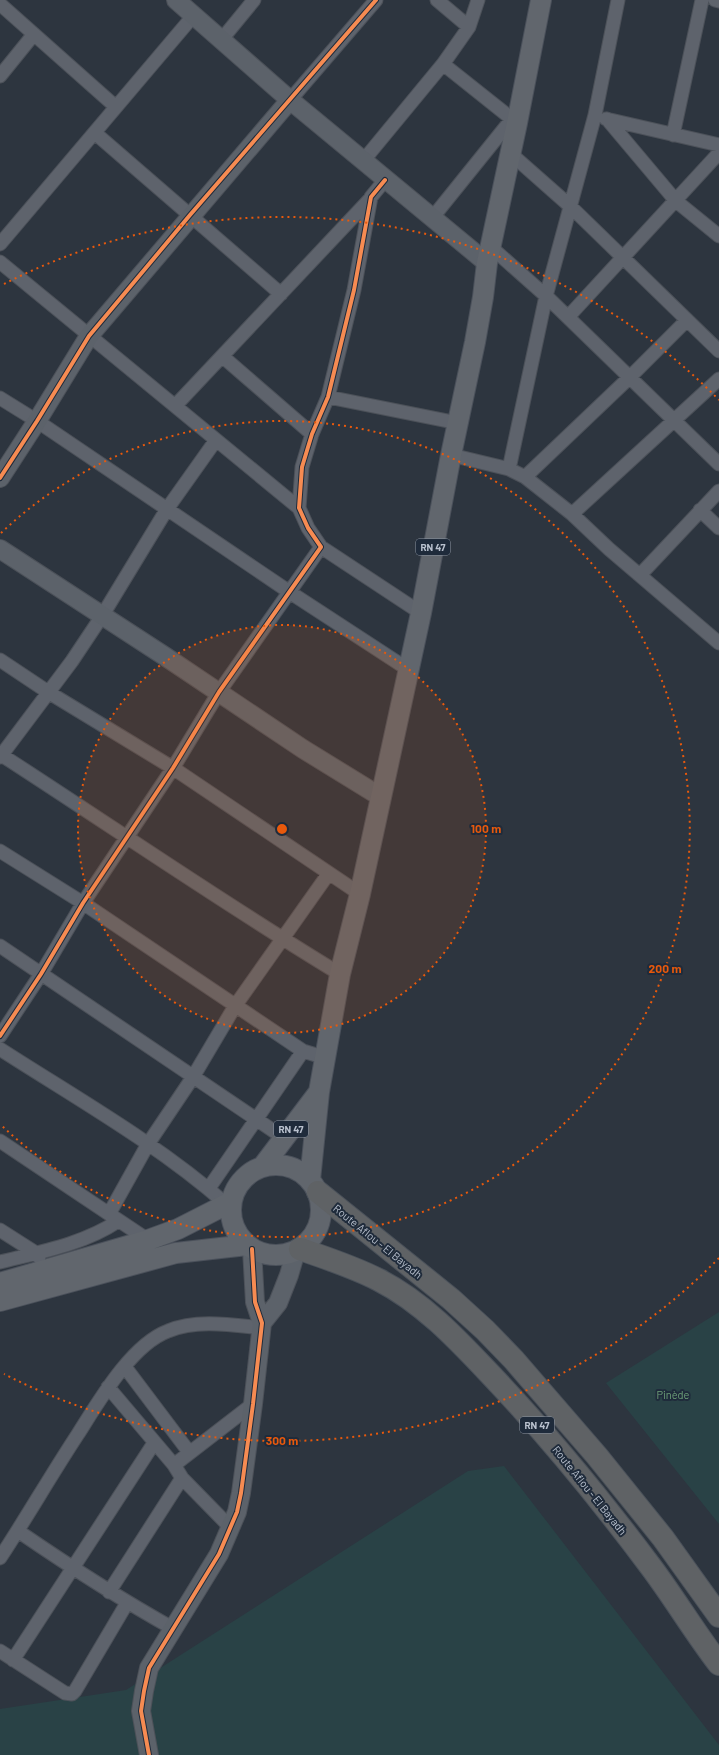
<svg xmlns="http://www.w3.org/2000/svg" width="719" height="1755" font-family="Barlow,sans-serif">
<rect width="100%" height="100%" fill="#2d353f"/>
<path fill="#294246" d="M 719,1312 L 719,1524 L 606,1383 Z
M 504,1466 L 719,1745 L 719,1755 L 0,1755 L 0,1709 L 126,1690 L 468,1471 Z"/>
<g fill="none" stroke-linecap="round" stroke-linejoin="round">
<g stroke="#4c5159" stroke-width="15">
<path id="street" d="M 437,0 L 469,27
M 715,0 L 719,1
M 0,4 L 116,107
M 222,39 L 254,0
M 443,64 L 517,123
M 0,76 L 34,34
M 290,100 L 376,0
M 606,119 L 719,145
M 607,119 L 676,201 L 719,236
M 95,133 L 281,294
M 673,135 L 702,0
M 511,154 L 570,206 L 719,351
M 363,161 L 443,64 L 469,27 L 478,0
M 433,217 L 512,119
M 0,244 L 194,15
M 491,247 L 546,296 L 719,464
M 0,262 L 299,508
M 568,317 L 719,153
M 222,356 L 312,434
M 328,397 L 458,423
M 0,398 L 37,421 L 291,593 L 409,670
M 175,406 L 371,198
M 451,455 L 509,469 L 525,477 L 572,514 L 609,549 L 719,643
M 509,469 L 546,296 L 595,115 L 618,0
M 525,477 L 630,377 L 687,320
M 700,510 L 719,528
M 572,514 L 719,379
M 321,547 L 421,613
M 640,575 L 719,491
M 0,660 L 48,692 L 173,768 L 360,894
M 0,754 C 113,827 224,904 340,974
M 0,757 L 72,661 L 102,616 L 167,509 L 216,440
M 0,851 L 83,903 L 303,1051 L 326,1058
M 0,946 L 284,1138
M 0,1036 L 41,974 L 83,903 L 173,768 L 219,692 L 321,547 L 308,528 L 299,508 L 302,467 L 312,434 L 328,397 L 354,290 L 371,197 L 385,180
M 0,1049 C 76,1098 158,1144 226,1204
M 0,1141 L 148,1240
M 209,1188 L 303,1051
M 109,1214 L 148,1144 L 193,1077 L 235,1006 L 329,873
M 0,1230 L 36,1253 L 39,1257
M 0,1262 C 40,1252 84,1244 118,1221
M 125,1367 L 189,1452
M 108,1387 L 174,1465
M 231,1528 L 182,1478 L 174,1465 L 253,1404
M 18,1531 C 69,1566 120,1599 174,1629
M 0,1558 C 27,1517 51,1475 78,1434 C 99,1401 131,1345 168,1331 C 197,1319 232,1325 262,1328
M 109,1592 L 182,1478
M 0,1651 L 65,1693 L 72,1694 L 75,1691 L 127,1603
M 13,1660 L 154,1443"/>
</g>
<g stroke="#4c5159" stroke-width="20">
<path id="secondary" d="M 176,0 L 290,100 L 487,263
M 0,478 L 37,421 L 89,336 L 290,100
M 0,549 L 166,657 L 303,749 L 381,797
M 262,1323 L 278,1303 L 289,1275 L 296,1251
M 149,1755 L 141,1711 L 144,1691 L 149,1668 L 219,1554 L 237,1512 L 241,1493 L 253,1404 L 262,1323 L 255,1302 L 252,1249"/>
</g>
<g stroke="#4b515b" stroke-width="22">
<path id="primary" d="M231 1210a45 45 0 1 1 90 0a45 45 0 1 1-90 0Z
M 263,1166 L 319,1092
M 310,1180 L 319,1092 L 340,974 L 360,894 L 421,613 L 451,455 L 475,342 L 483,297 L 487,263 L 517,123 L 541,0
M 0,1283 L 148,1240 L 178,1229 L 231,1202
M 0,1301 L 176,1253 L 247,1245"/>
</g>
<g stroke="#4a515a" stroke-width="24">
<path id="highway" d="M 318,1192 L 451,1299 L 485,1330 L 514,1360 L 597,1456 L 663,1538 L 719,1616
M 300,1249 C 326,1258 354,1267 379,1280 C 422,1302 456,1338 489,1373 C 547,1434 601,1500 651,1567 C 675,1599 695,1633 719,1664"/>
</g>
<use href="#street" stroke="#5e636c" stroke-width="13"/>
<use href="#secondary" stroke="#5c626a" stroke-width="18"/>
<use href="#primary" stroke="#61666d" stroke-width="20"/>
<use href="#highway" stroke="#5f6265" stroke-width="22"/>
<g stroke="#1f2b3b" stroke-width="6">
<path id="cycleway" d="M 0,478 L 37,421 L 89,336 L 190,215 L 376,0
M 0,1036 L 41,974 L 83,903 L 173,768 L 219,692 L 321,547 L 308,528 L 299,508 L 302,467 L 312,434 L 328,397 L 354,290 L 371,197 L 385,180
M 149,1755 L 141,1711 L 144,1691 L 149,1668 L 219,1554 L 237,1512 L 241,1493 L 253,1404 L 262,1323 L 255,1302 L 252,1249"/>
</g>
<use href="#cycleway" stroke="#f68b52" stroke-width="4"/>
</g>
<circle cx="282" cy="829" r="204" fill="#e8590c" fill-opacity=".12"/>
<g fill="none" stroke="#e8590c" stroke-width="2" stroke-dasharray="2 4">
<circle cx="282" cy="829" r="204"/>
<path d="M1 533A408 408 0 1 1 1 1125"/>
<path d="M719 1258A612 612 0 0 1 4 1374M4 284A612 612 0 0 1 719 400"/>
</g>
<g text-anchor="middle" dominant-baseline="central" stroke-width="4" stroke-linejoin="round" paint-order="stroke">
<g fill="#1f2b3b" stroke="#8b94a2" stroke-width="1">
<rect x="416" y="539" width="34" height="16" rx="3"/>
<rect x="274" y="1121" width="34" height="16" rx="3"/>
<rect x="520" y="1417" width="34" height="16" rx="3"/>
</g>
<g font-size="10" font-weight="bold" fill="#b9c1ce">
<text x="433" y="547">RN 47</text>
<text x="291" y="1129">RN 47</text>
<text x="537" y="1425">RN 47</text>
</g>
<g font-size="11" fill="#b9c1ce" stroke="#1f2b3b">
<text transform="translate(378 1241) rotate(39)">Route Aflou - El Bayadh</text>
<text transform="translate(590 1490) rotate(51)">Route Aflou - El Bayadh</text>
</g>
<g font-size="11" fill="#6ea179" stroke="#1f2b3b">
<text x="673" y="1394">Pinède</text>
</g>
</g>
<circle cx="282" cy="829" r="6" fill="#e8590c" stroke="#1f2b3b" stroke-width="2"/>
<g font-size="12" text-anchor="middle" font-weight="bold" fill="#e8590c" stroke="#1f2b3b" stroke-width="4" stroke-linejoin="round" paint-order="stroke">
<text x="486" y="833">100 m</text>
<text x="665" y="973">200 m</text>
<text x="282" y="1445">300 m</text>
</g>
</svg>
